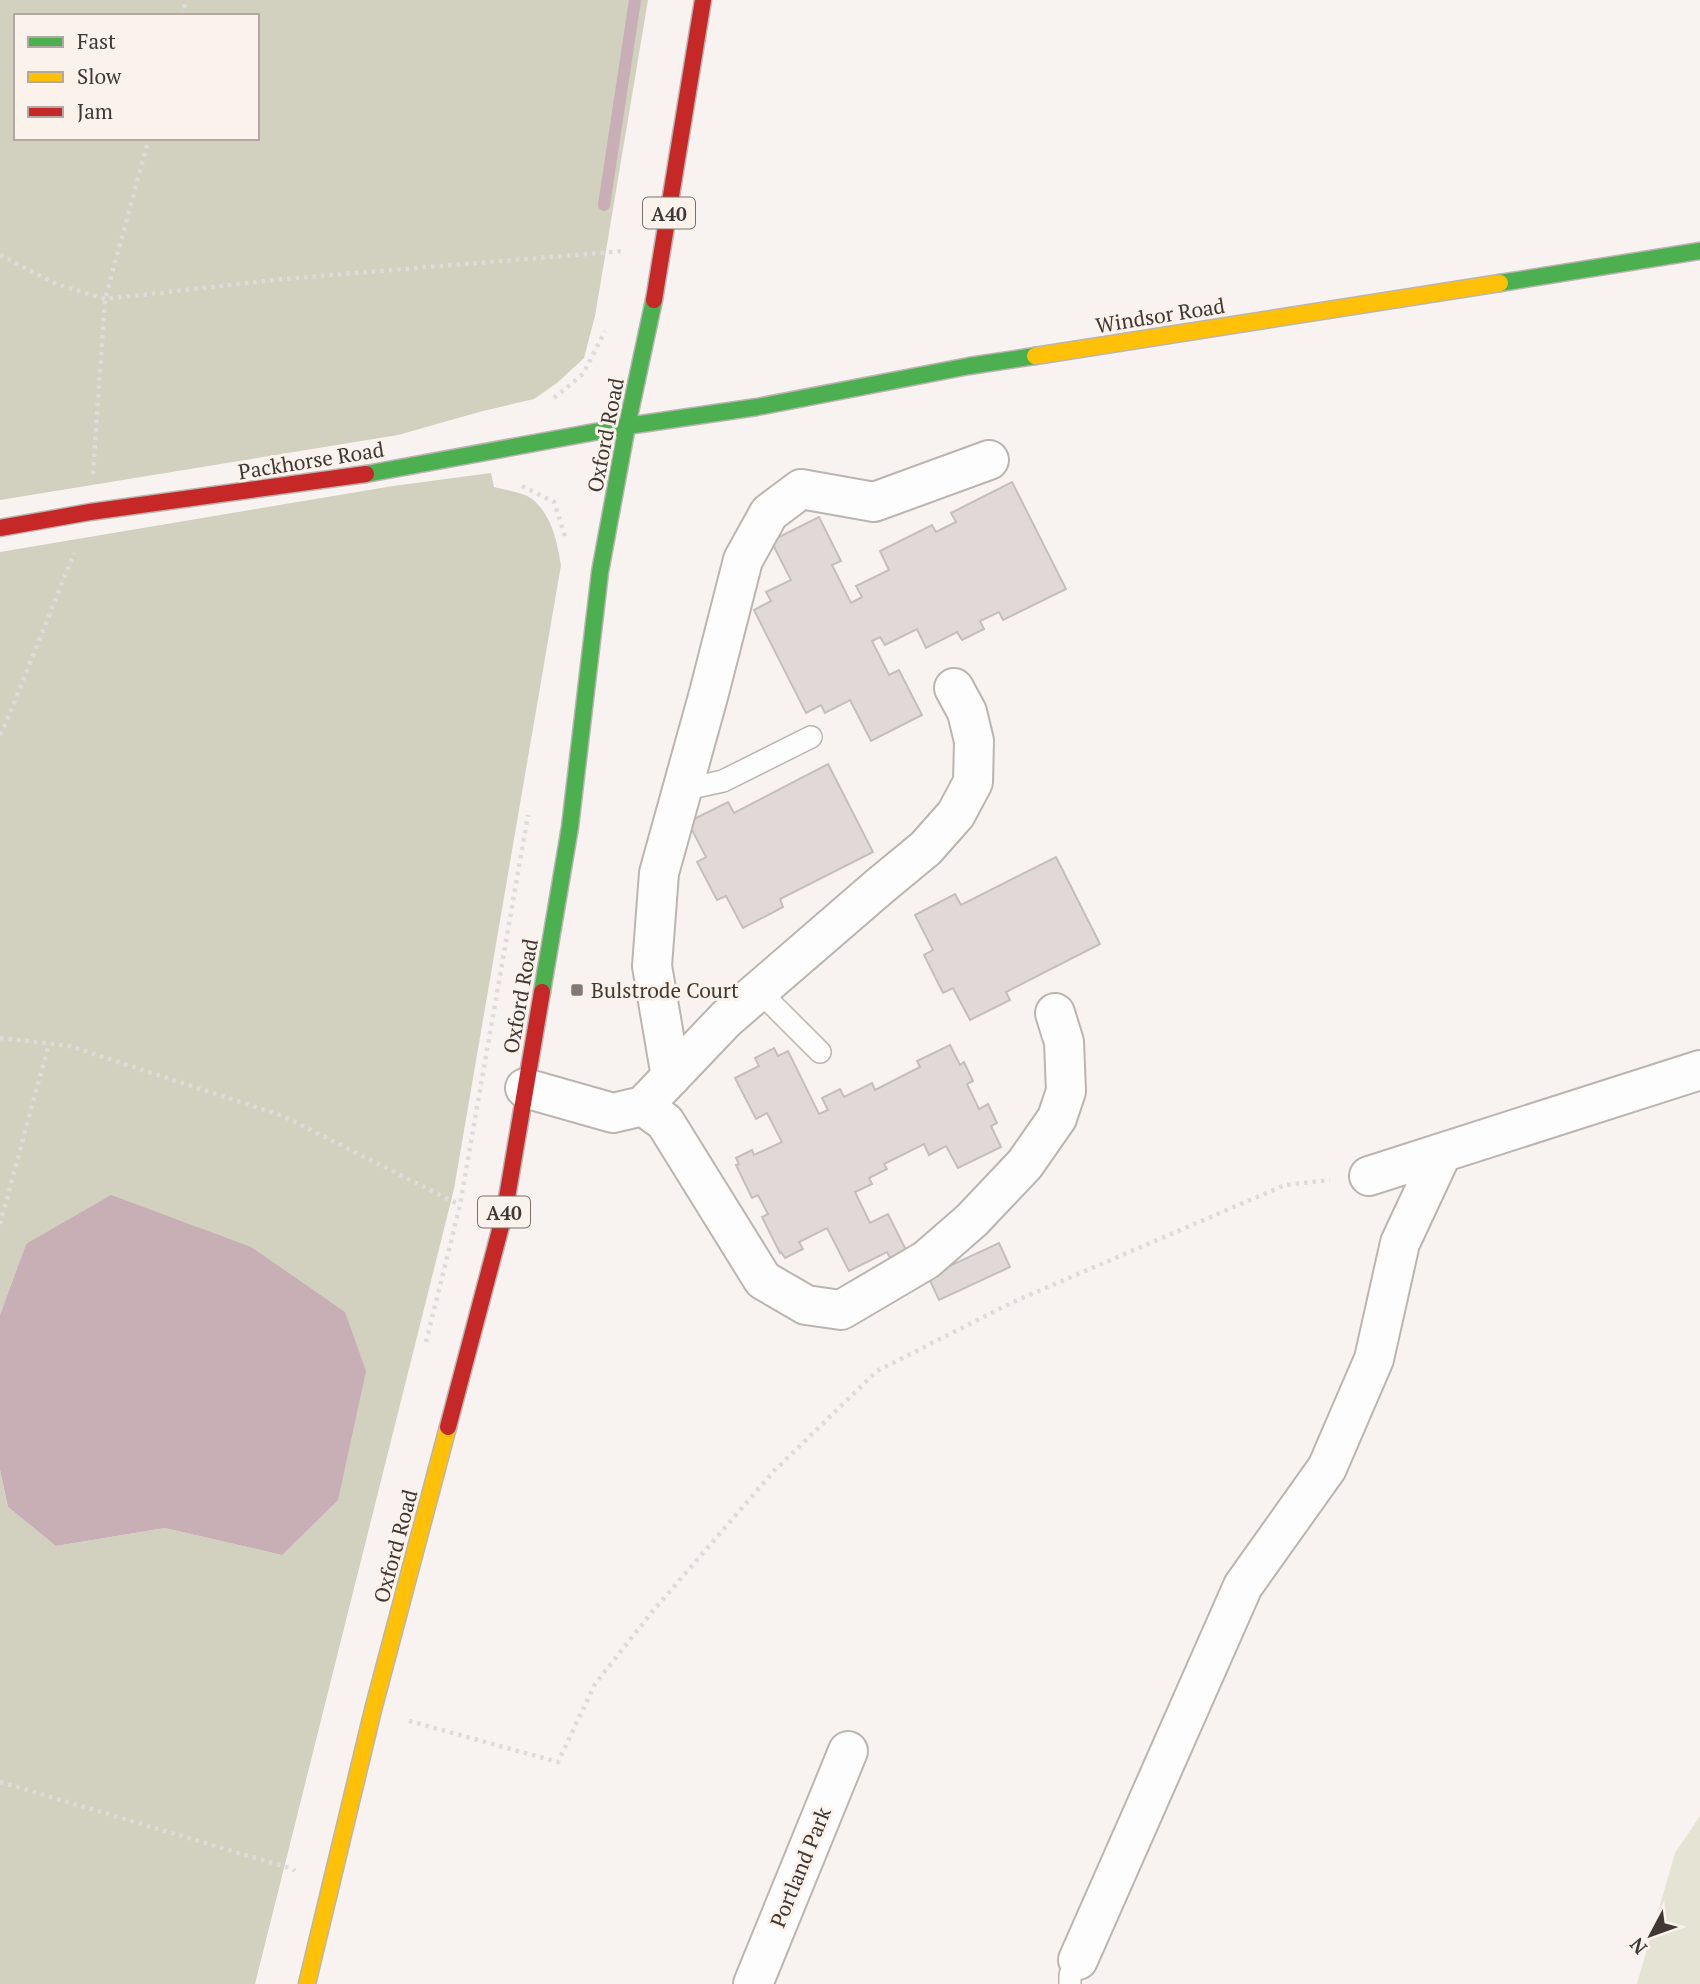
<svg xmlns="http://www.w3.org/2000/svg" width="1700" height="1984" font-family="'PT Serif',serif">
<rect width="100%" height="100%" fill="#f8f3f0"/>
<path fill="#e5e3d3" d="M 1700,1816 L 1700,1984 L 1637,1984 L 1675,1853 Z"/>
<path fill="#d2d0be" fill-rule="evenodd" d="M 0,0 L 648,0 L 595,316 L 584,358 L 557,383 L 534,399 L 483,411 L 398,435 L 0,500 ZM 16,16 L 257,16 L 257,138 L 16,138 Z
M 491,473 L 494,487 C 505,490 523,492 532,499 C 552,515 557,542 561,565 L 454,1189 L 255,1984 L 0,1984 L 0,1470 L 8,1507 L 56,1546 L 165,1528 L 282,1555 L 26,1244 L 0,1315 L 0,552 L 393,486 Z"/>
<path fill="#c8aeb5" d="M 111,1195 L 251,1247 L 345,1312 L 366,1371 L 338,1500 L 282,1555 L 165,1528 L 56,1546 L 8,1507 L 0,1470 L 0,1315 L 26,1244 Z"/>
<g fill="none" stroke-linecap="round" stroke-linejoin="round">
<path stroke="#c8aeb5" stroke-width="12" d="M 604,205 L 635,0"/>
</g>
<path fill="#e1d9d7" stroke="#c5bebc" stroke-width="2" d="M 1012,482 L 1066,589 L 1003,620 L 999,612 L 980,621 L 984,629 L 962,640 L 957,632 L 926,648 L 917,629 L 885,645 L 880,637 L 872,641 L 889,675 L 899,670 L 922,715 L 871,741 L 850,700 L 825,713 L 821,705 L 806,713 L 754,610 L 771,601 L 766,592 L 791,580 L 771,541 L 819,517 L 841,561 L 832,565 L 851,603 L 862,597 L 856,586 L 889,570 L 880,551 L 932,525 L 936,532 L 956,522 L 951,513 Z
M 828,764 L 873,852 L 780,899 L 783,907 L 743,928 L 726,896 L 717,900 L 697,862 L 706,857 L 688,822 L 728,802 L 734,813 Z
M 1056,857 L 1100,944 L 1006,992 L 1010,1000 L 970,1020 L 953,988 L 943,993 L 924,955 L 933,950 L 915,915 L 955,894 L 961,905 Z
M 950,1045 L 960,1065 L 964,1062 L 973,1081 L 967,1084 L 979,1109 L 988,1104 L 997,1123 L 991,1126 L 1001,1147 L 958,1168 L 946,1146 L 929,1155 L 924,1144 L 884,1164 L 887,1169 L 869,1178 L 872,1184 L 855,1192 L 870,1223 L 888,1214 L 906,1250 L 890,1258 L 887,1252 L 849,1271 L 827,1228 L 799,1242 L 803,1249 L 785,1258 L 781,1252 L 780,1253 L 762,1217 L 768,1214 L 758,1195 L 752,1198 L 736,1165 L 739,1164 L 736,1158 L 752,1150 L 754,1155 L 782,1142 L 767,1113 L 756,1119 L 735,1078 L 759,1066 L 755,1058 L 774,1048 L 778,1056 L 788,1051 L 819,1114 L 828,1110 L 822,1098 L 840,1089 L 844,1097 L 872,1083 L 875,1090 L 920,1067 L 917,1061 Z
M 999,1243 L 1010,1267 L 939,1300 L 928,1276 Z"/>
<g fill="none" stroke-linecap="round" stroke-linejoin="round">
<g stroke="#bbb5b1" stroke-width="24">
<path id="lane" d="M 682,790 L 723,781 L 811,737
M 759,991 L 820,1052
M 1070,1984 L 1070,1975 L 1078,1960"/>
</g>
<g stroke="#bbb5b1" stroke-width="42">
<path id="street" d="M 671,1077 L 652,966 L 659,873 L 709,693 L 743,560 L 769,513 L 801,489 L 874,502 L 989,460
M 525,1088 L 613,1113 L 643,1106 L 726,1019 L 880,886 L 926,848 L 956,814 L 973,782 L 974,741 L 967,712 L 954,688
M 643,1106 L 665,1122 L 763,1280 L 806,1305 L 841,1310 L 926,1260 L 972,1220 L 1025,1164 L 1057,1118 L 1066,1091 L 1064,1042 L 1055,1013
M 1369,1176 L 1700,1070
M 1078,1960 L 1243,1586 L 1327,1468 L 1374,1359 L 1400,1243 L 1442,1153
M 753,1984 L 848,1751"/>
</g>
<g stroke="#bbb5b1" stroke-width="19">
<path id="fast" d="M 1500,283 L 1700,251
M 366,474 L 627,426 L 757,407 L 969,366 L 1035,356
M 542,992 L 570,827 L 600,572 L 627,426 L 654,300"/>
</g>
<g stroke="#bbb5b1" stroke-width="19">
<path id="slow" d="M 1035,356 L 1500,283
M 307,1984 L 373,1710 L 448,1427"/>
</g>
<g stroke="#bbb5b1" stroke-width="19">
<path id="jam" d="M 654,300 L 703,0
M 0,528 L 90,512 L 366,474
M 448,1427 L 504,1215 L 542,992"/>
</g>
<path stroke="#dedcdb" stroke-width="4.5" stroke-dasharray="3.5 5" stroke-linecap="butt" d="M 182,16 L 186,0
M 0,255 L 56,284 L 105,299 L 283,279 L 624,251
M 554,398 L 583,374 L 605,331
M 93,474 L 105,299 L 149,138
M 522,486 L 554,502 L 565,536
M 0,735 L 6,723 L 74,553
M 0,1038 L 69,1046 L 283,1116 L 460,1205
M 0,1224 L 49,1043
M 426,1342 L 460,1205 L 528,815
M 409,1721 L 558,1762 L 595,1684 L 652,1612 L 773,1472 L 877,1371 L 1013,1302 L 1285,1185 L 1330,1180
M 0,1782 L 293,1869 L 295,1871"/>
<use href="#lane" stroke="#fefdfd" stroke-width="21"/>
<use href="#street" stroke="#fefdfd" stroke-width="38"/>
<use href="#fast" stroke="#4caf50" stroke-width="16"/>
<use href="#slow" stroke="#ffc107" stroke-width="16"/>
<use href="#jam" stroke="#c62828" stroke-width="16"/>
</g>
<rect fill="#827975" stroke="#fbf2ec" stroke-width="2.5" x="570" y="983" width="14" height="14" rx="3.5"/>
<g text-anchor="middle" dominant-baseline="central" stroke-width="6" stroke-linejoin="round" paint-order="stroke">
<g fill="#fbf2ec" stroke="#7a706a" stroke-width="2">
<rect x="643" y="197.5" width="52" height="31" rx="5"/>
<rect x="478" y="1196.5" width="52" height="31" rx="5"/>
</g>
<g font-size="19" font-weight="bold" fill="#423833">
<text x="669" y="213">A40</text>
<text x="504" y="1212">A40</text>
</g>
<g font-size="21" fill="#423833" stroke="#fbf2ec">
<text transform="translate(1160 315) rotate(-9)">Windsor Road</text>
<text transform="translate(605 435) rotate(-79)">Oxford Road</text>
<text transform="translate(311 460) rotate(-9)">Packhorse Road</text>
<text transform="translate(520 996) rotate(-80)">Oxford Road</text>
<text transform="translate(395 1546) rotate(-75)">Oxford Road</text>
<text transform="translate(800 1867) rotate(-68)">Portland Park</text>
</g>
<g font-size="21" fill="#423833" stroke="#fbf2ec" text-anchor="start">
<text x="591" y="990">Bulstrode Court</text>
</g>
</g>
<rect x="14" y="14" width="245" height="126" fill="#fbf2ec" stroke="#b1a8a2" stroke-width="2"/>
<rect x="28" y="37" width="35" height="10" fill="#4caf50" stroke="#b1a8a2" stroke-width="2"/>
<text x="77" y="49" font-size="21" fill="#423833">Fast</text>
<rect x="28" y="72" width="35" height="10" fill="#ffc107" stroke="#b1a8a2" stroke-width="2"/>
<text x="77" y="84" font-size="21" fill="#423833">Slow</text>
<rect x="28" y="107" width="35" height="10" fill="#c62828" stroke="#b1a8a2" stroke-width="2"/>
<text x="77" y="119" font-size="21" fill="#423833">Jam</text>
<g transform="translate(1651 1935) rotate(229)" stroke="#fbf2ec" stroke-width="5" paint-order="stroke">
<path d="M0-5L12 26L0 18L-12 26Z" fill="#423833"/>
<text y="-10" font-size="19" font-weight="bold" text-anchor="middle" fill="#423833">N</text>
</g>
</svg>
